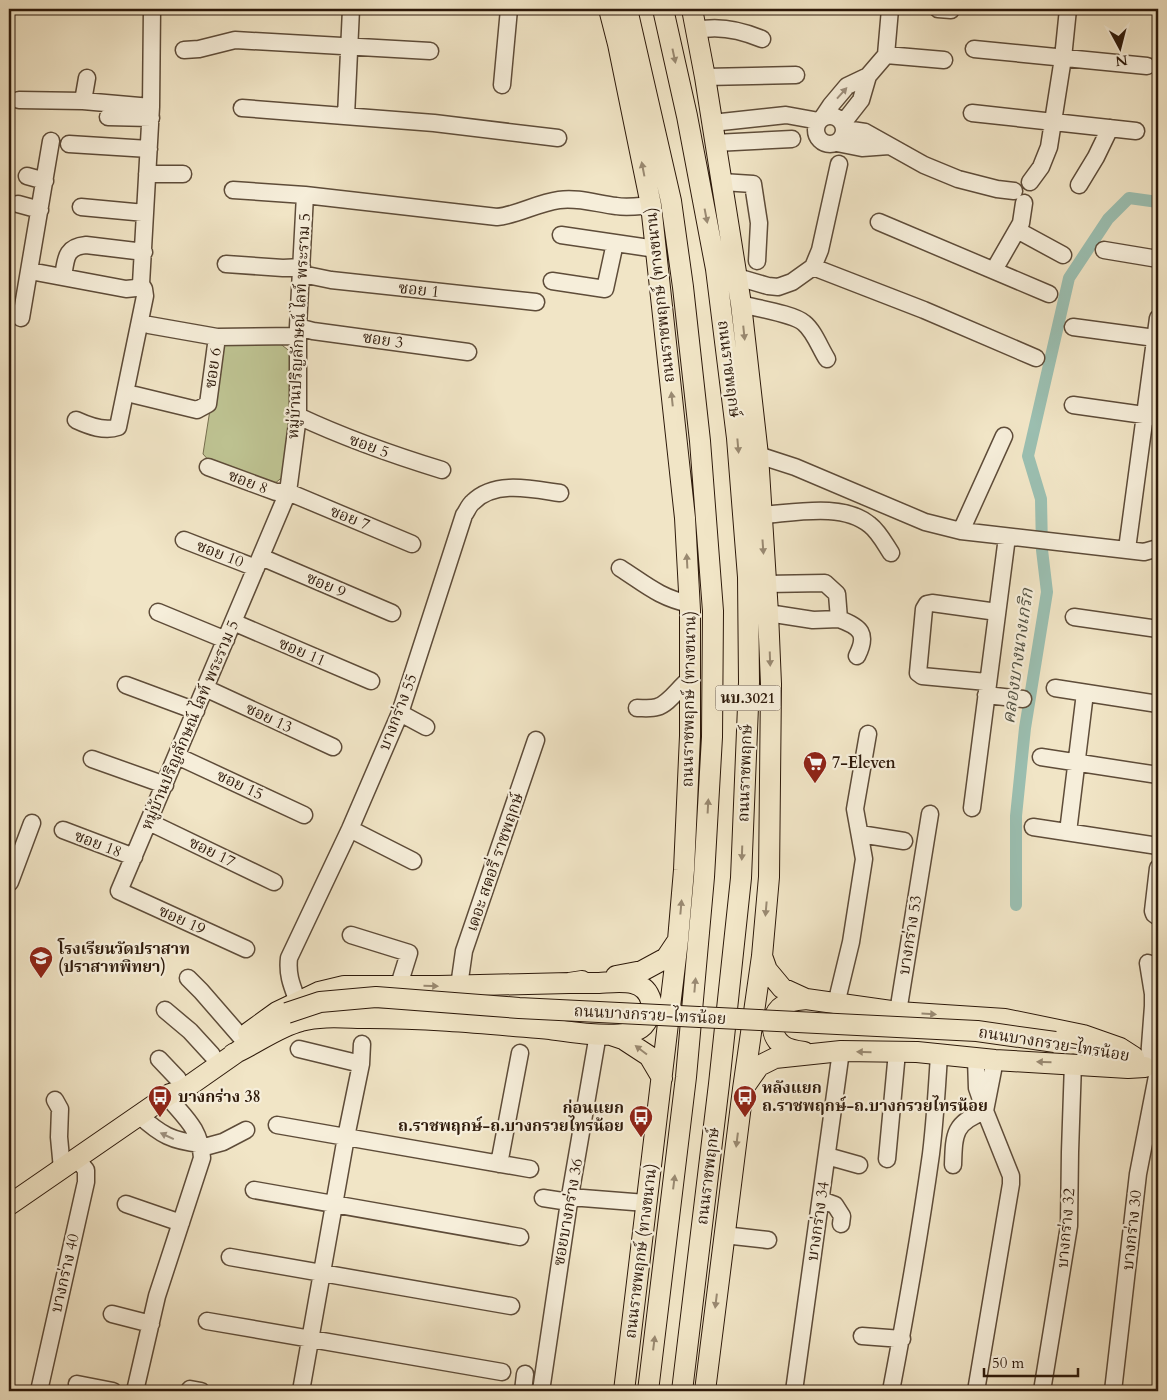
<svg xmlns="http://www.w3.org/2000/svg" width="1167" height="1400" font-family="Cardo,'Noto Serif Thai',serif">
<rect width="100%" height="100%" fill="#f1e5c6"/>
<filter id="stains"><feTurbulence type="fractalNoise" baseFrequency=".004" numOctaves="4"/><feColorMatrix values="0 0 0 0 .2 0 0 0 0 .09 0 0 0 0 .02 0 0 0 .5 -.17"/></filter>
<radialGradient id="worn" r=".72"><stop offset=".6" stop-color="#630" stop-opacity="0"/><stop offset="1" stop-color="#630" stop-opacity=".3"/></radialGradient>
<path fill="#bec392" stroke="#766e4e" d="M 221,340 L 278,342 L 292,353 L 286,474 L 273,485 L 212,464 L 203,454 Z"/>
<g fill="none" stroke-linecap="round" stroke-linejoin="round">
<path stroke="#9bbfb1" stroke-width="12" d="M 1016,905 L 1016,816 L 1025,728 L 1047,592 L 1042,550 L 1041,499 L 1028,456 L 1069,278 L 1108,219 L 1129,198 L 1158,202"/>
<g stroke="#5e4c39" stroke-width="19">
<path id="minor" d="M 938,9 L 951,10
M 697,30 C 720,25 741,30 762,39
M 974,49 L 1147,66
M 184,50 L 199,49 L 235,40 L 430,51
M 886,55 L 944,60
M 705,77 L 796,75
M 502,85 L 509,9
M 19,100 L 83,101 L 151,107
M 83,101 L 87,78
M 242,108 L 434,123 L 558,138
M 972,113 L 1136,131
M816 130a14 14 0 1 1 28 0a14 14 0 1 1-28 0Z
M 346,116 L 351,9
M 108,117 L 151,118
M 823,117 L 831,105 L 847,86 L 868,76 L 886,55 L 890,9
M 712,123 L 786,115 L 819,121
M 843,123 L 861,100 L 868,76
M 845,129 L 865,132 L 924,165 L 958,179 L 997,189 L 1014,191
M 715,143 L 792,139
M 837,143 L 862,148 L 889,146
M 69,144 L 149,149
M 147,174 L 183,174
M 27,176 L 45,181
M 722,182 L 753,184 L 759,223 L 757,261
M 1030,182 L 1041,167 L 1049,147 L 1063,58 L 1068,9
M 1079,185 L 1096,157 L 1110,128
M 233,190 L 305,195
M 18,204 L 40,210
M 81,207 L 145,213
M 879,222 L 1049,294
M 1017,230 L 1063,255
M 561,235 L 656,249
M 1104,250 L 1158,259
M 226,264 L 283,268 L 302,267
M 813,267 L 924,310 L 1036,358
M 994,270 L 1021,223 L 1024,203
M 30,271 L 126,289 L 136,288 L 141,284 L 151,107 L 152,9
M 302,274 L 331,280 L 536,302
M 63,277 C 66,259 65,247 86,245 L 144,252
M 737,277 L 768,286 L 778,287 L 792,282 L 813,267 L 820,250 L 839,164
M 552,281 L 605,289 L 615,243
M 741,304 C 755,308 794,314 804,323 C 814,331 820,348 827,359
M 21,318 L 51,141
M 149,325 L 217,337
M 298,327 L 313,331 L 468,352
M 1073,327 L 1155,338
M 135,395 L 197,410 L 208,404 L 217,337 L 298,336
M 1073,405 L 1158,417
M 298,416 C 345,438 393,455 442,470
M 76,420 C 89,426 105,432 118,427 L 145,296 L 144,289 L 141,284
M 758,455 L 795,467 L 925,522 L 961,531 L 1144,552 L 1158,548
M 208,467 L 276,492 L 288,492 L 412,544
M 761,515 C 794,513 843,502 870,525 C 879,532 885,544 891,553
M 961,531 L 1004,436
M 184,540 L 256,568
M 1127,549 L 1158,318
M 261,557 L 392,613
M 620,568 C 645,584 660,598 690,604
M 766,584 L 825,583 L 837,594 L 839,619 L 813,620 L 768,613
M 158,612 L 226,640
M 1074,617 L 1158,629
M 839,619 C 861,627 868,634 857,656
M 233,622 L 371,681
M 987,682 L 922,676 L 918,673 L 924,609 L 927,604 L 932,603 L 997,612
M 126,685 L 196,711
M 205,688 L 333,747
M 1055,688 L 1158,704
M 986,695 L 1023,699
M 637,708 C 644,708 651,709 657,707 C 669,704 679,687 690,679
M 400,713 L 426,727
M 177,756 L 304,815
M 1041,757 L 1158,775
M 92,759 L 165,785
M 972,808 L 1007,537
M 149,822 L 274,882
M 1033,827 L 1158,846
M 350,829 L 413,861
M 63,830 L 134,857
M 1068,832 L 1085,693
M 860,834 L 904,841
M 1158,868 L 1153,911 L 1154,914 L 1158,917
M 9,883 L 10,882 L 32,823
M 351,935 L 409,953 L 399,985
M 246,949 L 119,891 L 288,492 L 298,416 L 298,327 L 305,195 L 497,217 C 518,215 537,203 559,200 C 578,197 598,204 616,206 C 628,208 639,206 651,205
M 1148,963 L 1153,994 L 1153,1006 L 1149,1059
M 188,978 L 201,991 L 241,1037
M 459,986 L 464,951 L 536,740
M 298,1002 C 292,986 287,975 289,958 L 350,829 L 400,713 L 464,515 C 467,511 469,505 473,502 C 495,480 532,489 560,493
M 836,1004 L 851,942 L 864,859 L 855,809 L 868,734
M 165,1010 L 190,1031 L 212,1055
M 898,1012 L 930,814
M 299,1049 L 361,1064
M 159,1059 L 178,1079
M 55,1100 L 60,1109 L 59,1137 L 62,1169
M 139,1115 C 161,1135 172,1141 201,1144
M 277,1125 L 530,1169
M 201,1148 L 223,1142 L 246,1130
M 827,1156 L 859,1165
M 887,1159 L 897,1052
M 499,1164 L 520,1053
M 953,1165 C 954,1133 954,1123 985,1111 L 977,1088 L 976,1059
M 254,1190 L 520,1237
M 570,1197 L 646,1203
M 543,1198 L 569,1202
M 821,1200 L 835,1205 L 842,1216 L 841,1224
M 126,1204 L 181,1223
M 724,1235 L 768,1240
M 230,1257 L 511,1306
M 112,1314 L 151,1324
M 207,1321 L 502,1372
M 862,1336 L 902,1339
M 77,1384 L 113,1391
M 190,1389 L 201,1391
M 39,1391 L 86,1182 L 86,1170 L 77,1159
M 135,1391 L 157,1296 L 202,1158 C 200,1128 185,1118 167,1096
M 301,1391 L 346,1137 L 361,1064 L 362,1044
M 523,1391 L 525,1374
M 541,1391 L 569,1202 L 598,1034
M 794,1391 L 841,1051
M 891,1391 C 906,1312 920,1233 931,1154 C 935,1121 937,1088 939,1055
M 976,1391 L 1011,1184 L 1011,1176 L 985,1111 L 995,1060
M 1042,1391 L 1069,1226 L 1070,1152 L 1073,1063
M 1113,1391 L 1138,1174 L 1158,1071"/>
</g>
<g stroke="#2d190a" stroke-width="22">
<path id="major" d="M 609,9 L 618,44 L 651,205 L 685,518 L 690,610 L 690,736 L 684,870 L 678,940 L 624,1391
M 627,9 L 671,201 L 683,287 L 700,441 L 713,611 L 712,737 L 704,877 L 686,1077 L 648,1391
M 663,9 L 687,116 L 716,269 L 737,438 L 748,577 L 749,682 L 741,878 L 719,1084 L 682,1391
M 692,9 L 705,77 L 741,304 L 758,455 L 768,613 L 771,684 L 769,877 L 762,956 L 743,1089 L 705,1391
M 762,956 L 767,970 L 782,988 L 806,999 L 898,1012 L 1005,1019 L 1083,1035 L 1120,1048 L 1134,1057
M 616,976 L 642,971 L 666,958 L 678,940
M 248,1033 L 277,1012 L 319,992 L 344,986 L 439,986 L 569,983 L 582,981
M 611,1035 L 623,1039 L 649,1056 L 662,1078
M 804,1052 C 796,1051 788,1050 782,1045 C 769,1035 770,1014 784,1005 C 790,1000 799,1000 806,999
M 233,1054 C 256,1044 277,1027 301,1021 C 322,1015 347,1018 369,1018 C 430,1018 490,1024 550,1029 C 572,1032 627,1042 643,1026 C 649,1019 653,1010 651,1001 C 645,977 618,982 599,983 C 589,983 579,983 569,983
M 745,1086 L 759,1066 L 775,1058 L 841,1051 L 917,1052 L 995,1060 L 1128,1068 L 1145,1067
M 9,1205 L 170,1094 L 183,1090 L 243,1048"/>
</g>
<use href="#minor" stroke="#f6eeda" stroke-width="16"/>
<use href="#major" stroke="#f1e5c6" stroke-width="20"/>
<g stroke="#2d190a" stroke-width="22" stroke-linecap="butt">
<path id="major-bridge" d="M 287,1013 L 320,1002 L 376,997 L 519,1008 L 977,1031 L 1055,1042"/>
</g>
<use href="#major-bridge" stroke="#f1e5c6" stroke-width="20"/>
</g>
<defs><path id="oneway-solid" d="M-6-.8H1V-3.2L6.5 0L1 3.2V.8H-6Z" transform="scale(1.25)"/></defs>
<g fill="#998971">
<use href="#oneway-solid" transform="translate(674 56) rotate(78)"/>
<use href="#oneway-solid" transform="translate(643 169) rotate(-101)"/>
<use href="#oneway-solid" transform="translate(706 216) rotate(79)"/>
<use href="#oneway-solid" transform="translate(744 333) rotate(84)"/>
<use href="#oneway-solid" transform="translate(672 399) rotate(-96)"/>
<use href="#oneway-solid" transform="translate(738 446) rotate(85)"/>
<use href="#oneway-solid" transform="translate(763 547) rotate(86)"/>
<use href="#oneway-solid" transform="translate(687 561) rotate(-93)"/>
<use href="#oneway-solid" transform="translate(770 659) rotate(88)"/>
<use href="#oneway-solid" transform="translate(708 806) rotate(-87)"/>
<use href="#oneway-solid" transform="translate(742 853) rotate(92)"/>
<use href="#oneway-solid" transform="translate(681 907) rotate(-85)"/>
<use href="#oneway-solid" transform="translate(766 909) rotate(95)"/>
<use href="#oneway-solid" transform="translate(695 985) rotate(-85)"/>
<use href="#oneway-solid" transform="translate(431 986) rotate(1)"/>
<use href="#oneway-solid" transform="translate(929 1014) rotate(4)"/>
<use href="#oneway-solid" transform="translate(641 1050) rotate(-143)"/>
<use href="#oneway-solid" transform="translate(864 1052) rotate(-179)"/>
<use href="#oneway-solid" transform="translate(1044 1062) rotate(-178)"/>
<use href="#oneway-solid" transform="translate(737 1140) rotate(97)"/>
<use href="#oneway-solid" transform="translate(674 1182) rotate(-83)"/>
<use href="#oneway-solid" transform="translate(716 1301) rotate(97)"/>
<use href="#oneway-solid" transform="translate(654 1343) rotate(-83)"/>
</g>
<g fill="#9c8e7c">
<use href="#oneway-solid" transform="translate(842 93) rotate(-48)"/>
<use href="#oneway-solid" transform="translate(167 1136) rotate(-155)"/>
</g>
<defs>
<g id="supermarket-pin" transform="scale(1.25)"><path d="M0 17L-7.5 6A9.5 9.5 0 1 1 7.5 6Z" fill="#8f2418" stroke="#f6eeda"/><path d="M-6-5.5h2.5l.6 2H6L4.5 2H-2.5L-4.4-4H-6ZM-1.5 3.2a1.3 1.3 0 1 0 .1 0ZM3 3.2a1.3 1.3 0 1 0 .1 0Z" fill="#fff"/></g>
<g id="school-pin" transform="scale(1.25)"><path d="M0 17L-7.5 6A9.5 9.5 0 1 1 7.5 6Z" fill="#8f2418" stroke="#f6eeda"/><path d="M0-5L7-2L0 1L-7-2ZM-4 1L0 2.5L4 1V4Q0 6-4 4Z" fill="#fff"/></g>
<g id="bus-pin" transform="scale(1.25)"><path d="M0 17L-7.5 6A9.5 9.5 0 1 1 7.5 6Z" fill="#8f2418" stroke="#f6eeda"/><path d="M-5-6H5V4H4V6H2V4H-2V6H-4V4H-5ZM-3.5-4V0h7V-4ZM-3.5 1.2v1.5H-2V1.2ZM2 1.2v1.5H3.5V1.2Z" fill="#fff"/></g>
</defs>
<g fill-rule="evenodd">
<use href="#supermarket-pin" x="815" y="763"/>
<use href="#school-pin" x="41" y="958"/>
<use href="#bus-pin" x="160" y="1097"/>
<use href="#bus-pin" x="745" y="1097"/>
<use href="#bus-pin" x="641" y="1117"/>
</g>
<g text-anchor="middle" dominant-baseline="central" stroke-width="4.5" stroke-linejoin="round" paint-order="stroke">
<rect fill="#f6eeda" stroke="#695948" stroke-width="1" x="715.5" y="685.5" width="65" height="25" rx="4"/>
<g font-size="15" font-weight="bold" fill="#2d190a">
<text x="748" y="698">นบ.3021</text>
</g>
<g font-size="16" fill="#2d190a" stroke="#f6eeda">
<text transform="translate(419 290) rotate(6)">ซอย 1</text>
<text transform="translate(660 295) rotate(-96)">ถนนราชพฤกษ์ (ทางขนาน)</text>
<text transform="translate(299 326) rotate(-87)">หมู่บ้านปริญลักษณ์ ไลท์ พระราม 5</text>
<text transform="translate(383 340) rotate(8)">ซอย 3</text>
<text transform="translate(213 368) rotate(-82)">ซอย 6</text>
<text transform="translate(729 369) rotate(83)">ถนนราชพฤกษ์</text>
<text transform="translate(369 446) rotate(20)">ซอย 5</text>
<text transform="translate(248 482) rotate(21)">ซอย 8</text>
<text transform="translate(350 518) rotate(22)">ซอย 7</text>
<text transform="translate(220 554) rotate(21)">ซอย 10</text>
<text transform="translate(326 585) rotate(23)">ซอย 9</text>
<text transform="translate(302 652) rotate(23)">ซอย 11</text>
<text transform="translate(689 699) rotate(-89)">ถนนราชพฤกษ์ (ทางขนาน)</text>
<text transform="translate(398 712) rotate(-69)">บางกร่าง 55</text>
<text transform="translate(269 718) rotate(25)">ซอย 13</text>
<text transform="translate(190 725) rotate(-67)">หมู่บ้านปริญลักษณ์ ไลท์ พระราม 5</text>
<text transform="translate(745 773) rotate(-88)">ถนนราชพฤกษ์</text>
<text transform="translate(240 785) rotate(25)">ซอย 15</text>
<text transform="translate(98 844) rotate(21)">ซอย 18</text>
<text transform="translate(212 852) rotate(26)">ซอย 17</text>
<text transform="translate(495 862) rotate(-71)">เดอะ สตอรี่ ราชพฤกษ์</text>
<text transform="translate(182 920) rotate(24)">ซอย 19</text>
<text transform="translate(910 935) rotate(-81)">บางกร่าง 53</text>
<text transform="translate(650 1015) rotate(3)">ถนนบางกรวย-ไทรน้อย</text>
<text transform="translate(1054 1044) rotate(9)">ถนนบางกรวย-ไทรน้อย</text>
<text transform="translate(708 1176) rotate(-83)">ถนนราชพฤกษ์</text>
<text transform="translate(568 1212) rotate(-80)">ซอยบางกร่าง 36</text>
<text transform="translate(818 1221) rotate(-82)">บางกร่าง 34</text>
<text transform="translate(1066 1228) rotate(-85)">บางกร่าง 32</text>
<text transform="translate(1132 1230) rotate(-84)">บางกร่าง 30</text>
<text transform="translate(641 1251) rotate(-83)">ถนนราชพฤกษ์ (ทางขนาน)</text>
<text transform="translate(65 1273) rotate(-77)">บางกร่าง 40</text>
</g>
<g font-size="16" font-weight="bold" fill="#2d190a" stroke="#f6eeda" text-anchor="start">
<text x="832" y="763">7-Eleven</text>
<text x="58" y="949">โรงเรียนวัดปราสาท<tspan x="58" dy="18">(ปราสาทพิทยา)</tspan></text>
<text x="762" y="1088">หลังแยก<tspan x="762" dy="18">ถ.ราชพฤกษ์-ถ.บางกรวยไทรน้อย</tspan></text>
<text x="178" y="1097">บางกร่าง 38</text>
<text x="624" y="1108" text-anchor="end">ก่อนแยก<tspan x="624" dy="18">ถ.ราชพฤกษ์-ถ.บางกรวยไทรน้อย</tspan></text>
</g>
<g font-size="18" font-style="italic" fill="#545344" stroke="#f6eeda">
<text transform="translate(1018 656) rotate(-82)">คลองบางนางเกริก</text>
</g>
</g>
<rect width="1167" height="1400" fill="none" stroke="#f1e5c6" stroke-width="30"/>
<rect x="10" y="10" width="1147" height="1380" fill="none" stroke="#2d190a" stroke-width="2.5"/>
<rect x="15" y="15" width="1137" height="1370" fill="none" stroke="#2d190a"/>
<g transform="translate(1120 48) rotate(173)" stroke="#f6eeda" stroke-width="4" paint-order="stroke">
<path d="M0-4L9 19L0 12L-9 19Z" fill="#2d190a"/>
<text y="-8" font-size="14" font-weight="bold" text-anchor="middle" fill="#2d190a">N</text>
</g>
<path d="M984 1368v8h94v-8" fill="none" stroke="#2d190a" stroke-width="2.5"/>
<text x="992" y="1368" font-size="15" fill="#2d190a" stroke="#f6eeda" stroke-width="4" paint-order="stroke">50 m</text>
<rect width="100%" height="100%" filter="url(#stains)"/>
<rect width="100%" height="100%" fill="url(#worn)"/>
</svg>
